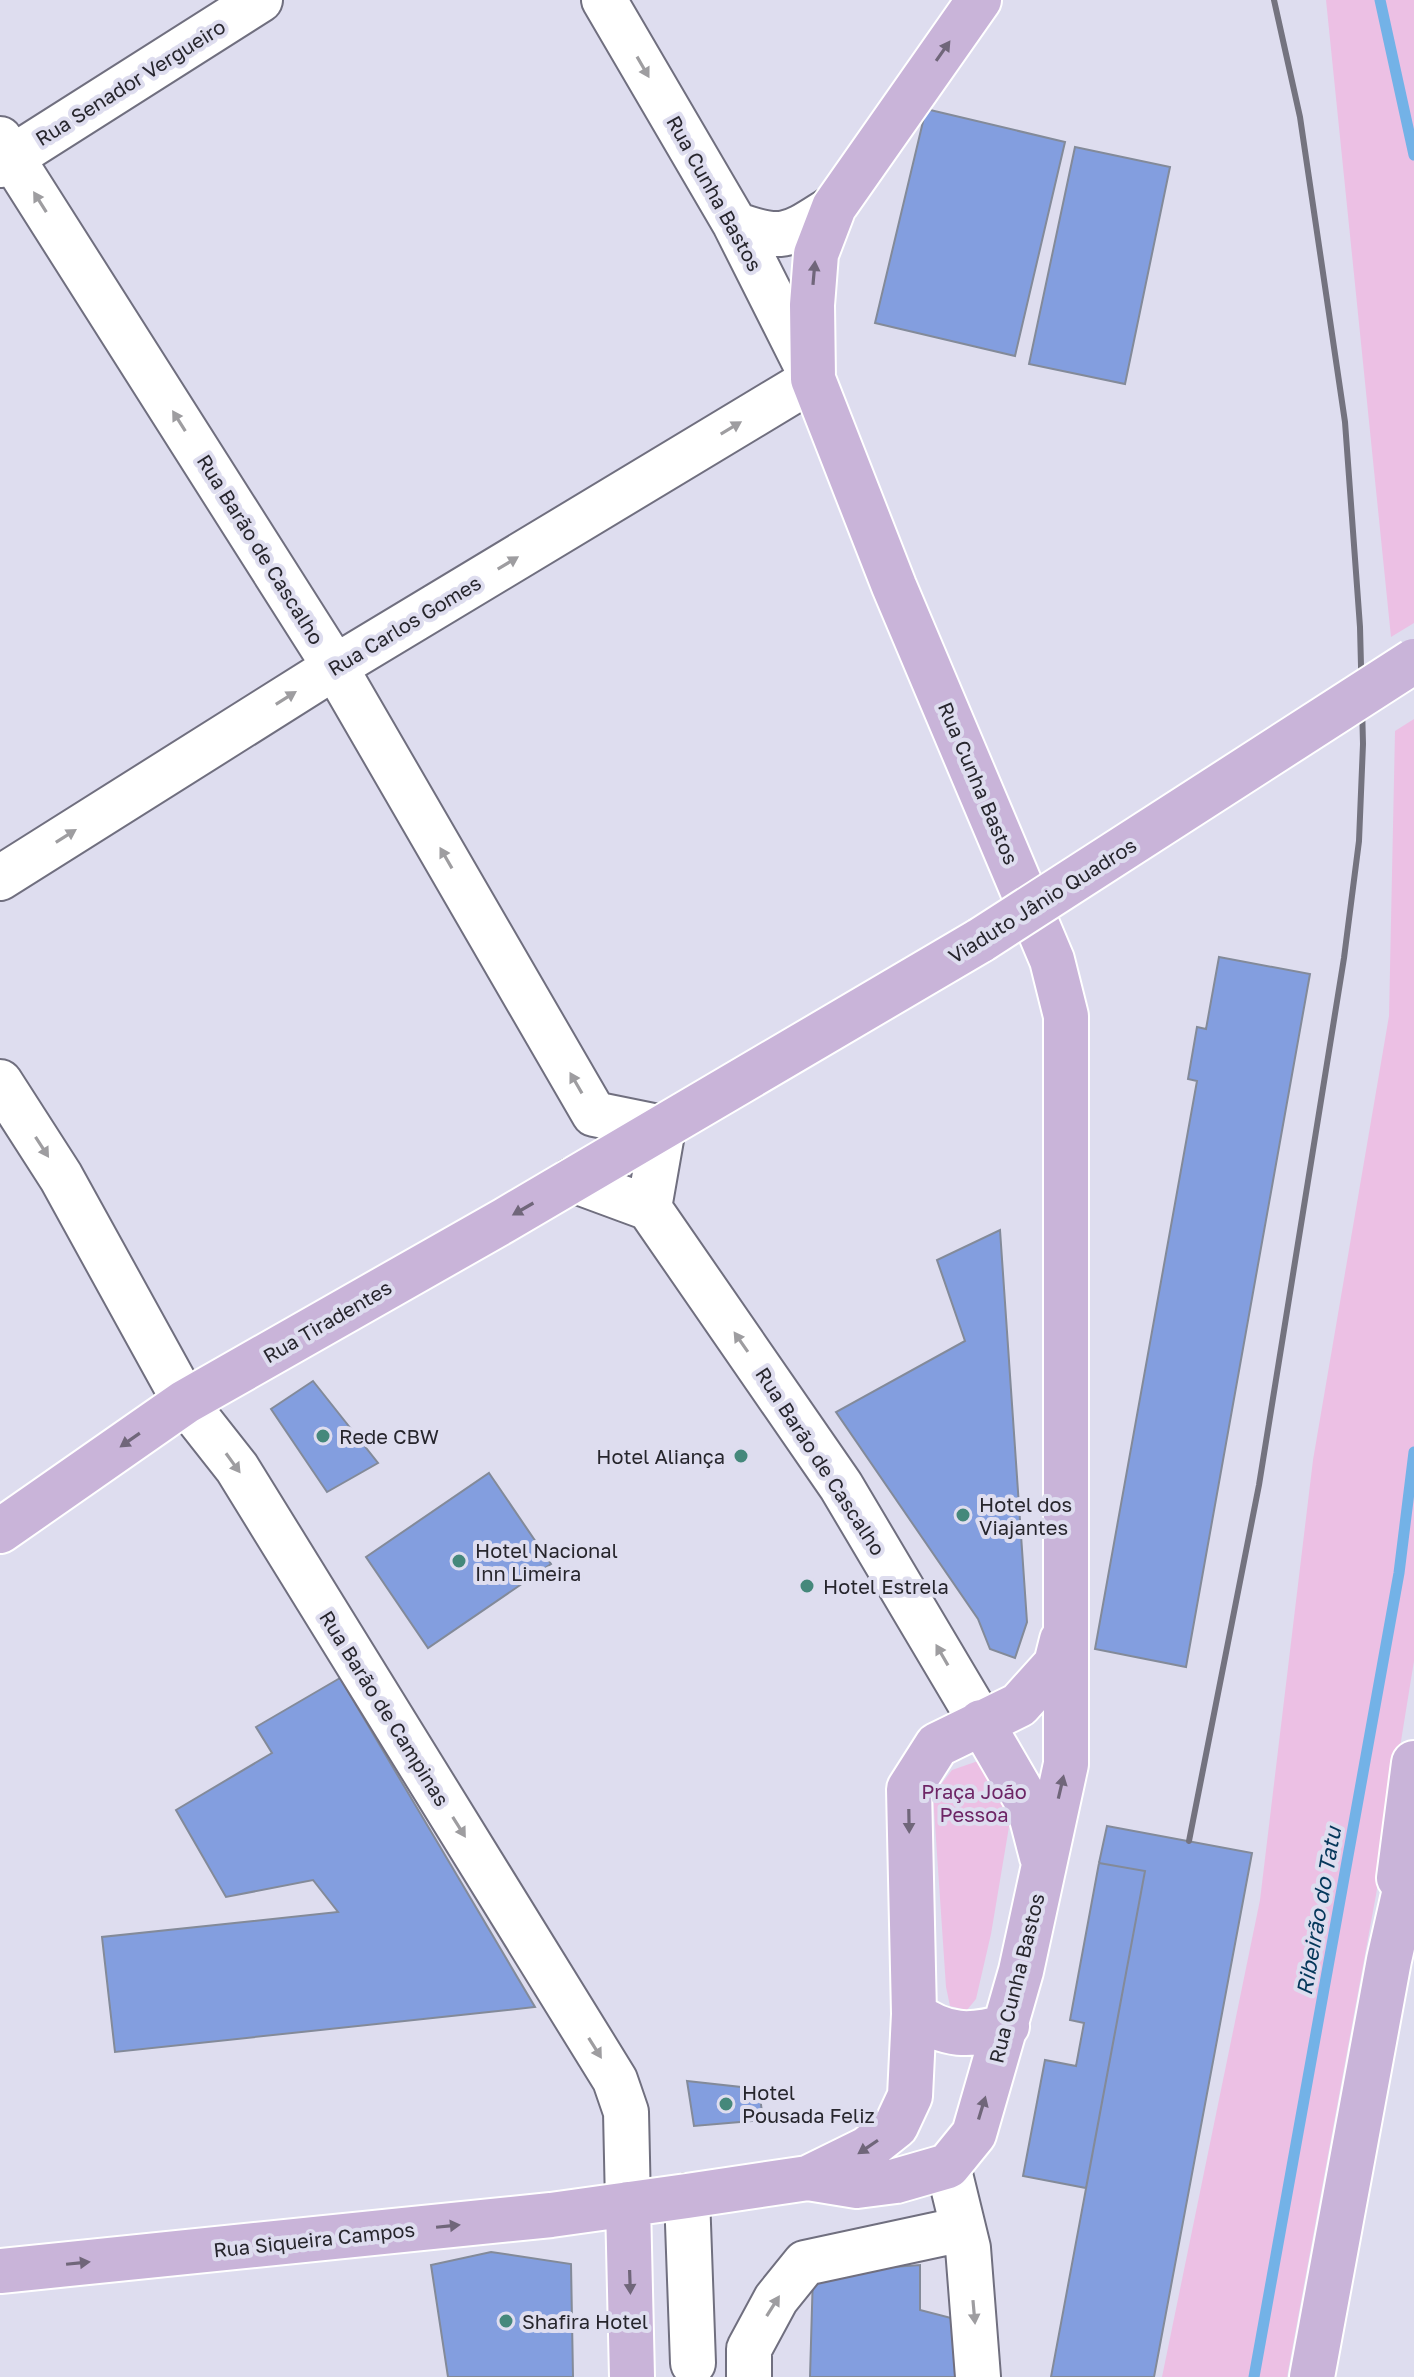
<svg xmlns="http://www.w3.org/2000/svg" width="1414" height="2377" font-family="'Golos Text',sans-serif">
<rect width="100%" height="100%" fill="#deddef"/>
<path fill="#ecc0e4" d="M 1326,0 L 1414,0 L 1414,623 L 1391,637 Z
M 1414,719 L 1414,1661 L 1376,1895 L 1287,2377 L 1162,2377 L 1260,1900 L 1313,1460 L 1389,1016 L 1395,731 Z
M 978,1761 L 999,1769 L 1013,1803 L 991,1934 L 976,1999 L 967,2010 L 950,2006 L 946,1987 L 933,1795 L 952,1770 Z"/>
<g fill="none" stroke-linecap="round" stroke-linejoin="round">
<path stroke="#73b2e7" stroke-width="11" d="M 1380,0 L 1414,155
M 1254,2377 L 1399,1573 L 1414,1452"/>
</g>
<path fill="#839edf" stroke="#838a99" stroke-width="2" d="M 926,109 L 1065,142 L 1015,356 L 875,323 Z
M 1075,147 L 1170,167 L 1125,384 L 1029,364 Z
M 1219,957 L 1310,974 L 1186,1667 L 1095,1649 L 1197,1081 L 1188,1079 L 1197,1027 L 1206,1029 Z
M 1000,1230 L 1027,1622 L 1015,1658 L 990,1649 L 978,1619 L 836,1412 L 965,1341 L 937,1260 Z
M 313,1381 L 378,1463 L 327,1492 L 271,1409 Z
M 489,1473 L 551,1564 L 428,1648 L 366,1557 Z
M 340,1678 L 535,2007 L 115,2052 L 102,1937 L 338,1912 L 313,1880 L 226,1897 L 176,1810 L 272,1753 L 256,1727 Z
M 1107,1826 L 1252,1853 L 1154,2377 L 1051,2377 L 1145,1871 L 1099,1863 Z
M 1099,1863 L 1145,1871 L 1086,2188 L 1023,2176 L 1045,2060 L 1076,2066 L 1084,2023 L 1070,2020 Z
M 687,2081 L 759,2089 L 763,2120 L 694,2126 Z
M 491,2252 L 571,2264 L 573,2377 L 448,2377 L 431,2265 Z
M 920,2265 L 920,2310 L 955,2319 L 957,2377 L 810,2377 L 813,2273 Z"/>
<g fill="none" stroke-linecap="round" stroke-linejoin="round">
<g stroke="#706f7f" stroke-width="48">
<path id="minor" d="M 0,139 L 335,667 L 594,1114 L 663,1128 L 649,1208
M 0,165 L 260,0
M 735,224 C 785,243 791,234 834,207
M 0,878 L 335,667 L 813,379 L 735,224 L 604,0
M 0,1082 L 61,1177 L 185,1402 L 237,1468 L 615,2080 L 626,2112 L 628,2204
M 573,1180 L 649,1208
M 649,1208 L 841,1486 L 981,1722
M 948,2166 L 968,2248 L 978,2377
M 687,2196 L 693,2363
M 749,2377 L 749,2349 L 776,2299 L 805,2263 L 963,2229"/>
</g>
<g stroke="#fff" stroke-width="48">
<path id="major" d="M 0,1531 L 185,1402 L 505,1220 L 981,940
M 981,1722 L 1028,1803 L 1042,1857
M 1399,1878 L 1414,1763
M 914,2014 C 945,2037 971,2037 1007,2026
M 808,2178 L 857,2186 L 896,2181 L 948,2166 L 974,2134 L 1021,1971 L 1066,1764 L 1066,1016 L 1052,960 L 894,586 L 813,379 L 812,305 L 816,254 L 834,207 L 979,0
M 628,2204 L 632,2377
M 0,2271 L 551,2215 L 687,2196 L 808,2178 L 867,2149 L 896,2126 L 910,2096 L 914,2014 L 909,1789 L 937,1745 L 1019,1705 L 1056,1664 L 1062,1640
M 1312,2377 L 1389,1960 L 1414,1850"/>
</g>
<use href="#minor" stroke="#fff" stroke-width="44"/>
<use href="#major" stroke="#c9b4d9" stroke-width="44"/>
<path stroke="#74737f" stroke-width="6" d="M 1189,1841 L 1259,1485 L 1344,958 L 1359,841 L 1363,744 L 1360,627 L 1345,422 L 1300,117 L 1274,0"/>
<g stroke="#fff" stroke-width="48" stroke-linecap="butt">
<path id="major-bridge" d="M 981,940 L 1414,661"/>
</g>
<use href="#major-bridge" stroke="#c9b4d9" stroke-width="44"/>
</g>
<defs><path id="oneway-solid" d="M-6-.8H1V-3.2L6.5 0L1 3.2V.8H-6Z" transform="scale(2)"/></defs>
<g fill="#70667a">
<use href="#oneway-solid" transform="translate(943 51) rotate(-55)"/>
<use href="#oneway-solid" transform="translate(814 273) rotate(-85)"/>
<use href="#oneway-solid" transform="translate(523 1209) rotate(150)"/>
<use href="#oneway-solid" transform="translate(130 1440) rotate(145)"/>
<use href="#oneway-solid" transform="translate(1061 1787) rotate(-77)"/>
<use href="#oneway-solid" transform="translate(909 1821) rotate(89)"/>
<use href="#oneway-solid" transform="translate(982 2108) rotate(-73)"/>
<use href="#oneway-solid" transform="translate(868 2147) rotate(146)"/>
<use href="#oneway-solid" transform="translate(448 2226) rotate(-6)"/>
<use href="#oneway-solid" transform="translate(78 2263) rotate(-6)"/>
<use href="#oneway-solid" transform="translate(630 2282) rotate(88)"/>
</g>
<g fill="#9e9da0">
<use href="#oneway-solid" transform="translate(643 67) rotate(60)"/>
<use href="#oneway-solid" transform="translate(40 202) rotate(-122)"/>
<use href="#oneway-solid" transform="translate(179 421) rotate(-122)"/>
<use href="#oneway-solid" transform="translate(731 428) rotate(-31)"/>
<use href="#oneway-solid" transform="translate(508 563) rotate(-31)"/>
<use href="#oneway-solid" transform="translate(286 698) rotate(-32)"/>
<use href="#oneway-solid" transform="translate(66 836) rotate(-32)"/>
<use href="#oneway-solid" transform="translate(446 858) rotate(-120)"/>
<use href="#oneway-solid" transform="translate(576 1083) rotate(-120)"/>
<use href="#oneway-solid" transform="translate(42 1147) rotate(57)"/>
<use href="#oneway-solid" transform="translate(741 1342) rotate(-125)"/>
<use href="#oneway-solid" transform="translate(233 1463) rotate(54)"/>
<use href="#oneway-solid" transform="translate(942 1655) rotate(-120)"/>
<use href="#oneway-solid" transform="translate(459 1827) rotate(58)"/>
<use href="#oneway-solid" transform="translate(595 2048) rotate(58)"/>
<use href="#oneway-solid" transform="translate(773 2306) rotate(-58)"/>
<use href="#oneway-solid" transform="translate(974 2312) rotate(85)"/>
</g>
<g fill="#45887b" stroke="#deddef" stroke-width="3">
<circle cx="323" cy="1436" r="8"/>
<circle cx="741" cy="1456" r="8"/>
<circle cx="963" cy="1515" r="8"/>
<circle cx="459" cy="1561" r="8"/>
<circle cx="807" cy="1586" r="8"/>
<circle cx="726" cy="2104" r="8"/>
<circle cx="506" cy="2321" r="8"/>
</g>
<g text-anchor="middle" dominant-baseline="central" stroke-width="8" stroke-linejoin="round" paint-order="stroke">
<g font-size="20" fill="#27262d" stroke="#deddef">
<text transform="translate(130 82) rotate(-32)">Rua Senador Vergueiro</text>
<text transform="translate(715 193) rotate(61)">Rua Cunha Bastos</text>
<text transform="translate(261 549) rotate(58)">Rua Barão de Cascalho</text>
<text transform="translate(404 625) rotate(-31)">Rua Carlos Gomes</text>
<text transform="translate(979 783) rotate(67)">Rua Cunha Bastos</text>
<text transform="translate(1042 900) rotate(-32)">Viaduto Jânio Quadros</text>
<text transform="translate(327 1321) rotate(-30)">Rua Tiradentes</text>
<text transform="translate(821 1461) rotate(57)">Rua Barão de Cascalho</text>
<text transform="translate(385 1708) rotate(58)">Rua Barão de Campinas</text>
<text transform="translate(1016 1978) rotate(-76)">Rua Cunha Bastos</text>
<text transform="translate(314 2239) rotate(-6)">Rua Siqueira Campos</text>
</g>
<g font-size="20" fill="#27262d" stroke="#deddef" text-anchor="start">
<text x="339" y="1436">Rede CBW</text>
<text x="725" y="1456" text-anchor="end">Hotel Aliança</text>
<text x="979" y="1504">Hotel dos<tspan x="979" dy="23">Viajantes</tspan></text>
<text x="475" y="1550">Hotel Nacional<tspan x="475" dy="23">Inn Limeira</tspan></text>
<text x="823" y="1586">Hotel Estrela</text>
<text x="742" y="2092">Hotel<tspan x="742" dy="23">Pousada Feliz</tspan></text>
<text x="522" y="2321">Shafira Hotel</text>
</g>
<g font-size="20" fill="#6e2566" stroke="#deddef">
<text x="974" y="1791">Praça João<tspan x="974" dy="23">Pessoa</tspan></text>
</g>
<g font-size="22" font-style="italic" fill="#04375a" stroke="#deddef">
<text transform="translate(1318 1911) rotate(-80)">Ribeirão do Tatu</text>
</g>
</g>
</svg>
